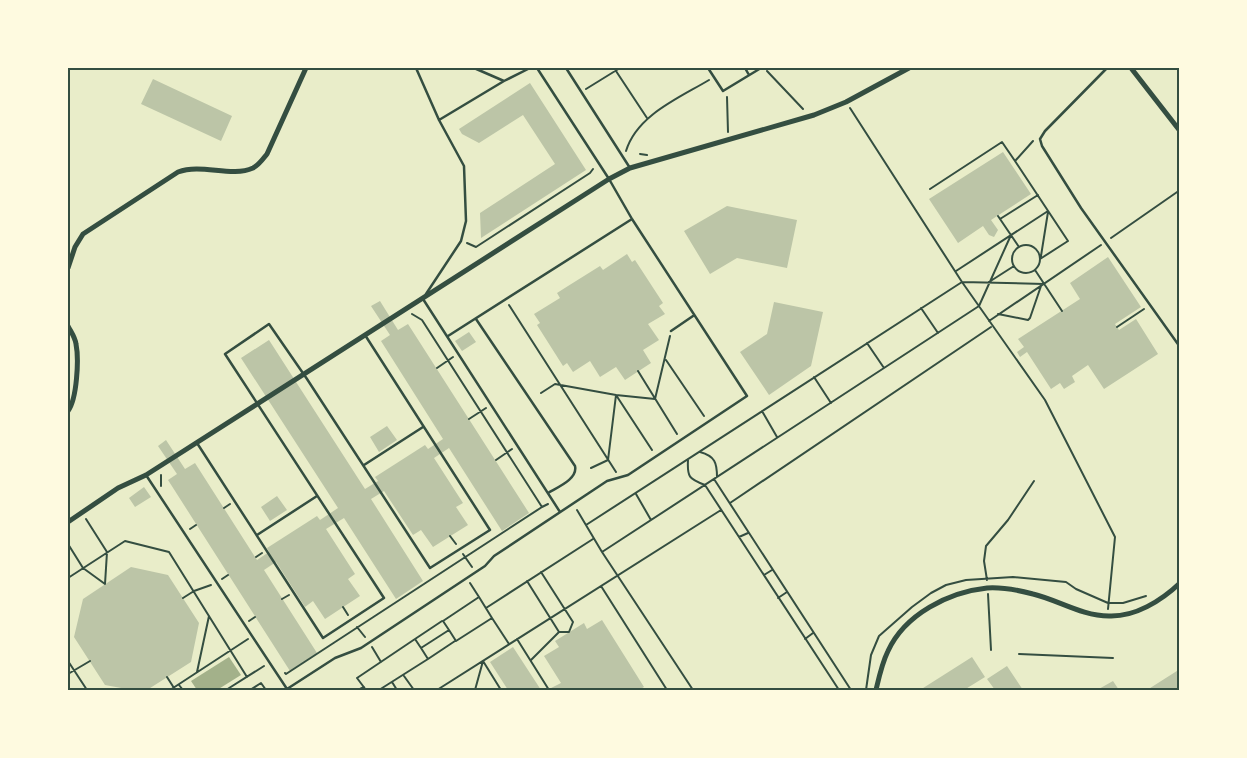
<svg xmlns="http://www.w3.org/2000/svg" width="1247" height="758" font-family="Barlow,sans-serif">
<rect width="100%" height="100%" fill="#e9edc9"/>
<path fill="#a3b18a" d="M 229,657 L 241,675 L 217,690 L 197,690 L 191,681 Z"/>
<path fill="#bcc5a7" d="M 153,79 L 232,116 L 221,141 L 141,104 Z
M 530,83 L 586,170 L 481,238 L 480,213 L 555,164 L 523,115 L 479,143 L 462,134 L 459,129 Z
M 1003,152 L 1031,194 L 991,220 L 998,230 L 994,237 L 989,235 L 983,226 L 958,243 L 929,199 Z
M 727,206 L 797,220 L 787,268 L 737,258 L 710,274 L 684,231 Z
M 627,254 L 632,262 L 635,260 L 663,303 L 659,306 L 665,314 L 648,324 L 659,340 L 643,350 L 651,363 L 625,380 L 616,367 L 600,377 L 590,361 L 573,372 L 567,363 L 563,366 L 537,325 L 540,323 L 534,314 L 560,298 L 557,293 L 568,286 L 600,266 L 603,270 Z
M 1108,257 L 1141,307 L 1115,324 L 1119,330 L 1136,319 L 1158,354 L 1104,389 L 1088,365 L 1072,376 L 1075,382 L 1064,389 L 1060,383 L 1051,389 L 1027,352 L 1020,357 L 1017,352 L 1024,347 L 1018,339 L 1080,299 L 1070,283 Z
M 380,301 L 398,330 L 408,324 L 529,513 L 502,531 L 449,448 L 434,458 L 463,503 L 456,507 L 468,525 L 433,547 L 421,530 L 413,535 L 384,491 L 371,499 L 423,581 L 396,599 L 344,518 L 326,529 L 355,574 L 348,579 L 360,596 L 325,619 L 313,601 L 305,607 L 276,562 L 264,570 L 317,653 L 290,671 L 168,480 L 177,474 L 158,446 L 166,440 L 185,469 L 195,463 L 257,560 L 269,552 L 267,548 L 317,516 L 320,520 L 338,508 L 241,358 L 269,340 L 365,489 L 378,481 L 375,477 L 425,445 L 428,449 L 443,439 L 381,341 L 390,335 L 371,306 Z
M 774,302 L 823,312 L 811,366 L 769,395 L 740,352 L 767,334 Z
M 469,332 L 476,342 L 462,351 L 455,341 Z
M 387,426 L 397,440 L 379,452 L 370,437 Z
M 144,487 L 151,497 L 135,507 L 129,498 Z
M 277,496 L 287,510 L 270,521 L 261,507 Z
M 131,567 L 168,575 L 199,623 L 191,662 L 147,690 L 132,690 L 105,685 L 74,637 L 83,599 Z
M 602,620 L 644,687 L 639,690 L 547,690 L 561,683 L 544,656 L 559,647 L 555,641 L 584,623 L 587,629 Z
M 513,647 L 541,690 L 508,690 L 490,662 Z
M 972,657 L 985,677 L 964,690 L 920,690 Z
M 1007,666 L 1023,690 L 995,690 L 987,679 Z
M 1180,669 L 1180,690 L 1147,690 Z
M 1113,681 L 1119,690 L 1097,690 Z"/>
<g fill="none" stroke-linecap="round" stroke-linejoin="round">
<path stroke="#344e41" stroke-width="2" d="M 614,68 L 647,118
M 767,71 L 803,109
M 586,89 L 620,68
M 727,97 L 728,132
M 850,108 L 962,282 L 1045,400 L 1115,537 L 1108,609
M 626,151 C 637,115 679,98 709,80
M 640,154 L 647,155
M 1015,161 L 1068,241 L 1040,259
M 930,189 L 1002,142 L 1015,161 L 1033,141
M 998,216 L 1019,247
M 1000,219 L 1038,195
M 1111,238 L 1180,190
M 467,243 L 476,247 L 590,173 L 593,169
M1012 259a14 14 0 1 1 28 0a14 14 0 1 1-28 0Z
M 1041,256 L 1048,212
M 1035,270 L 1062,311
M 956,271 L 1048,211
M 989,282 L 1014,266
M 509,305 L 616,472
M 921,308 L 938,333
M 412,314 L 422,320 L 542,507 L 548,504
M 998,314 L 1028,320 L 1030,318 L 1041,286
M 989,321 L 1101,245
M 1117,327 L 1144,309
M 867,343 L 884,368
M 666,360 L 704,416
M 437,368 L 453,357
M 638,371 L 677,434
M 814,377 L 831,403
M 541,393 L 555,384 L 616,395 L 652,450
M 762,411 L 777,437
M 469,419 L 486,408
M 700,452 C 715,456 717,463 717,477
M 496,460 L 512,449
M 688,460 C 687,477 689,479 705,485 L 839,690
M 591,468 L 608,460 L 616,395 L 655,399 L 670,336
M 714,479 L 851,690
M 161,486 L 161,475
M 636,494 L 651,520
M 730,503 L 991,327
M 224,508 L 230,504
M 577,510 L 602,552 L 693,690
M 586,525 L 962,282 L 1044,284
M 190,529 L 196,525
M 450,536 L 456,544
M 739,537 L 748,533
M 68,544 L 83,568 L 105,584 L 107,552 L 86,519
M 602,552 L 979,306 L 1011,235
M 463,554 L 472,567
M 256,557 L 262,553
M 764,575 L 772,570
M 68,578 L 125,541 L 169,552 L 247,677
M 222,579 L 228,575
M 987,580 L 984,561 L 986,546 L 1008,520 L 1034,481
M 527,581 L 559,632 L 569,632 L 573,622 L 541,572
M 470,583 L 479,597
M 601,586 L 667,690
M 988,594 L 991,650
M 183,598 L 194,591 L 211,585
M 778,598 L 787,592
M 282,599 L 289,595
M 343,607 L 348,615
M 486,608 L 593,539
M 492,618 L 509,644
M 249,621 L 255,617
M 357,627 L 365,637
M 415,639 L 442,621
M 517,639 L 549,690
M 805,639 L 813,633
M 372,647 L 381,662
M 1019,654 L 1113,658
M 428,659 L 455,641
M 531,660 L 559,632
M 68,661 L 87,690
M 483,661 L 501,690
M 197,672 L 209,616
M 285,673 L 286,674 L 542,507
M 68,674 L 90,661
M 404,676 L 414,690
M 167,677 L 174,688
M 392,682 L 397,690
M 179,685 L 183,690
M 170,690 L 248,639
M 226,690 L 264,666
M 250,690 L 261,683 L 266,690
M 358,690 L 364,687
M 366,690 L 357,678 L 415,639 L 421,648
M 379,690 L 428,659 L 421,648 L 449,630 L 456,641 L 492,618 L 479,597 L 443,621 L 449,630
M 437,690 L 721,510
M 475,690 L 483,661
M 866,690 L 871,655 L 879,636 L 912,607 L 931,593 L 946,585 L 966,580 L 1013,577 L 1066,582 L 1076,589 L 1108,603 L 1123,603 L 1146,596"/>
<path stroke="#344e41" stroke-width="2.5" d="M 416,68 L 439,120 L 464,166 L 466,221 L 461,241 L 426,294
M 474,68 L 504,81
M 537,68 L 609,179 L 632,219
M 566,68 L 630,168
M 708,68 L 723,91 L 761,68
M 745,68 L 749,75
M 1107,68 L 1045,131 L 1040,139 L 1042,146 L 1081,208 L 1180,347
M 439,120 L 504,81 L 530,68
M 423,299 L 560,512
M 476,319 L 575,466 C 578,479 558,487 548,493
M 671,331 L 693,316
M 197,443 L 323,638 L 384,598 L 225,354 L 269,324 L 307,379 L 430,568 L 490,530 L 365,335
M 364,465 L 423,427
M 146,475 L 287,689 L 335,658 L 361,648 L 485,566 L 494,556 L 607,481 L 628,475 L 747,396 L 632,219 L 448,336
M 257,535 L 317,496"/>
<path stroke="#344e41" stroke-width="5" d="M 1131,68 L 1180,131
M 68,268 L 75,247 L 83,234 L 178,172 C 202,163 231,178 253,168 C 259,165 263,159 267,154 L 306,68
M 68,326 C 71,332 75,337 76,344 C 79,359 77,399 68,411
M 68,522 L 118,488 L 146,475 L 609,179 L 630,168 L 814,115 L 846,102 L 909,68
M 876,690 C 879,677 882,663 888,651 C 905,614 949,592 987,588 C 1003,587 1018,590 1033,594 C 1058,600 1082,616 1109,616 C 1135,617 1161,601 1180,583"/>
</g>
<rect width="1247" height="758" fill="none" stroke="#fefae0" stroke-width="138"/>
<rect x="69" y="69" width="1109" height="620" fill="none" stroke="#344e41" stroke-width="2"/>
</svg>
